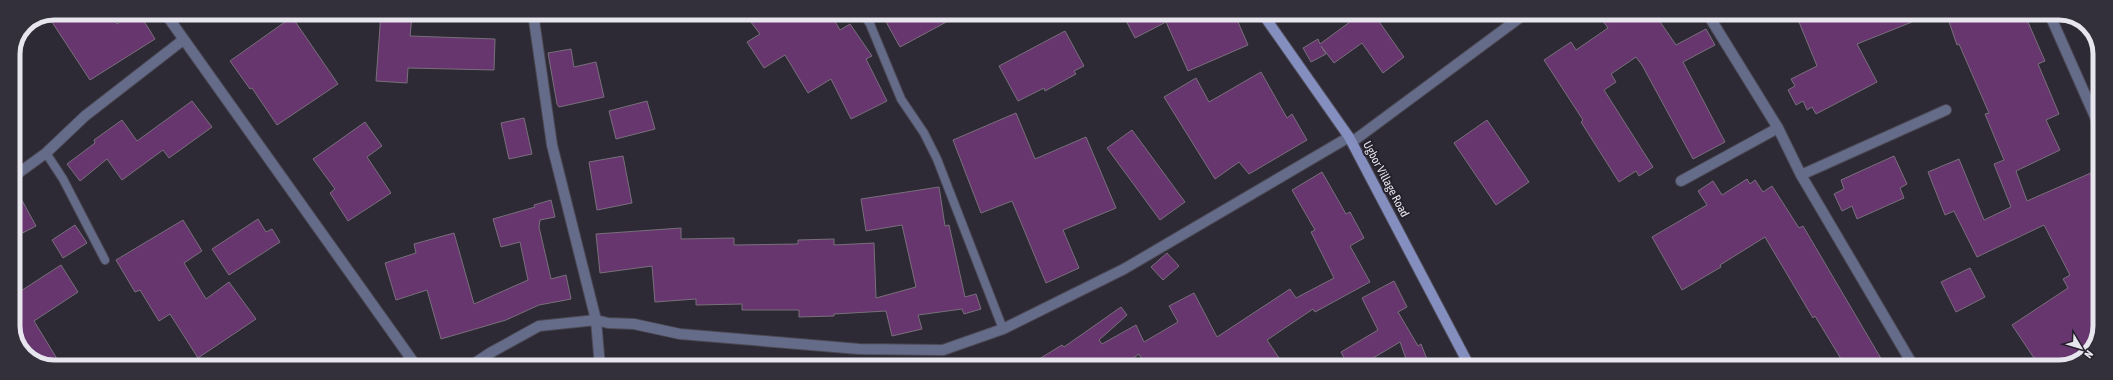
<svg xmlns="http://www.w3.org/2000/svg" width="2113" height="380" font-family="'Asap Condensed',sans-serif">
<rect width="100%" height="100%" fill="#2d2a36"/>
<path fill="#67366e" stroke="#796f7b" d="M 54,13 L 111,13 L 117,24 L 134,13 L 139,13 L 155,39 L 90,80 L 48,16 Z
M 381,13 L 412,16 L 410,36 L 495,39 L 494,70 L 408,68 L 407,83 L 376,81 Z
M 744,13 L 830,13 L 840,30 L 850,24 L 872,56 L 866,59 L 887,101 L 851,119 L 831,79 L 808,93 L 785,55 L 764,68 L 747,42 L 760,34 Z
M 898,13 L 963,13 L 900,47 L 885,20 Z
M 1122,13 L 1234,13 L 1248,45 L 1188,71 L 1166,22 L 1135,38 Z
M 1362,13 L 1373,13 L 1404,57 L 1383,73 L 1362,43 L 1334,63 L 1321,46 L 1326,54 L 1311,62 L 1303,48 L 1318,39 L 1320,44 Z
M 1597,13 L 1654,13 L 1676,45 L 1706,29 L 1715,45 L 1683,62 L 1725,142 L 1693,159 L 1642,65 L 1636,57 L 1611,74 L 1616,82 L 1604,90 L 1653,167 L 1639,176 L 1636,171 L 1619,182 L 1581,122 L 1583,120 L 1544,60 L 1571,42 L 1576,50 L 1608,28 Z
M 1819,13 L 1932,13 L 1932,14 L 1857,44 L 1877,82 L 1816,114 L 1812,107 L 1807,110 L 1803,101 L 1796,105 L 1788,90 L 1795,86 L 1791,79 L 1817,66 L 1799,22 Z
M 1946,13 L 2024,13 L 2045,61 L 2038,64 L 2059,114 L 2046,120 L 2060,150 L 2016,171 L 2027,201 L 2100,169 L 2100,332 L 2086,357 L 2059,367 L 2040,367 L 2012,325 L 2068,288 L 2063,279 L 2070,275 L 2044,225 L 1977,257 L 1954,211 L 1945,215 L 1928,172 L 1959,159 L 1984,220 L 2011,207 L 1994,164 L 2004,160 L 1985,114 L 1989,113 L 1959,44 L 1957,45 Z
M 292,17 L 338,84 L 277,125 L 252,88 L 250,89 L 230,61 Z
M 1065,31 L 1084,66 L 1074,71 L 1076,74 L 1045,91 L 1044,88 L 1018,101 L 999,66 Z
M 571,49 L 574,67 L 596,62 L 604,97 L 559,107 L 557,104 L 548,53 Z
M 1261,72 L 1287,118 L 1292,114 L 1307,140 L 1249,174 L 1239,162 L 1215,179 L 1164,97 L 1196,78 L 1209,102 Z
M 192,101 L 212,127 L 169,158 L 163,150 L 122,180 L 107,159 L 80,181 L 67,164 L 95,143 L 94,140 L 122,120 L 137,141 Z
M 647,101 L 655,129 L 616,139 L 609,111 Z
M 1016,113 L 1035,159 L 1086,137 L 1116,208 L 1063,230 L 1079,268 L 1046,283 L 1012,201 L 981,213 L 953,140 Z
M 524,118 L 532,154 L 509,159 L 501,123 Z
M 1487,120 L 1529,182 L 1496,205 L 1454,143 Z
M 365,122 L 382,146 L 367,157 L 391,193 L 348,221 L 330,193 L 335,189 L 313,159 Z
M 1132,130 L 1185,202 L 1160,220 L 1107,148 Z
M 623,156 L 632,203 L 597,210 L 589,162 Z
M 1894,156 L 1907,184 L 1900,188 L 1904,198 L 1857,219 L 1852,206 L 1842,211 L 1834,194 L 1844,189 L 1841,180 Z
M 1322,172 L 1346,214 L 1350,212 L 1364,238 L 1350,246 L 1370,282 L 1315,312 L 1313,309 L 1267,340 L 1285,367 L 1146,367 L 1139,354 L 1121,367 L 1026,367 L 1062,345 L 1064,347 L 1121,307 L 1127,315 L 1099,340 L 1102,344 L 1136,325 L 1144,342 L 1178,322 L 1169,306 L 1194,293 L 1217,337 L 1290,289 L 1296,298 L 1334,278 L 1311,232 L 1315,230 L 1292,190 Z
M 1747,179 L 1750,184 L 1755,180 L 1763,192 L 1772,186 L 1799,228 L 1803,226 L 1886,367 L 1846,367 L 1815,316 L 1813,318 L 1765,237 L 1720,265 L 1721,267 L 1682,290 L 1652,237 L 1707,205 L 1698,191 L 1713,181 L 1722,195 Z
M 13,184 L 36,226 L 13,238 Z
M 939,187 L 945,226 L 949,225 L 965,297 L 976,294 L 981,309 L 964,314 L 962,309 L 918,315 L 922,329 L 892,336 L 886,311 L 834,314 L 834,316 L 799,317 L 799,310 L 742,310 L 742,304 L 696,305 L 696,299 L 655,302 L 652,266 L 600,273 L 596,234 L 681,228 L 681,239 L 734,238 L 734,245 L 798,244 L 798,240 L 834,239 L 834,245 L 874,243 L 876,298 L 916,287 L 902,225 L 866,231 L 861,199 Z
M 551,200 L 555,217 L 540,220 L 539,227 L 551,279 L 566,275 L 571,299 L 539,305 L 506,320 L 441,339 L 427,290 L 396,300 L 385,263 L 416,253 L 414,244 L 454,233 L 474,304 L 528,280 L 520,242 L 501,247 L 493,219 L 535,207 L 534,205 Z
M 258,219 L 266,232 L 272,229 L 280,242 L 229,275 L 212,249 Z
M 183,220 L 202,251 L 184,263 L 206,299 L 229,282 L 256,319 L 198,358 L 170,314 L 159,321 L 140,290 L 135,292 L 116,260 Z
M 75,225 L 87,243 L 63,258 L 52,240 Z
M 1167,253 L 1179,266 L 1163,280 L 1151,267 Z
M 61,265 L 78,292 L 34,321 L 62,367 L 48,367 L 25,355 L 13,331 L 13,296 Z
M 1970,268 L 1985,297 L 1956,312 L 1941,282 Z
M 1394,281 L 1407,307 L 1398,312 L 1418,346 L 1421,344 L 1430,367 L 1409,367 L 1400,342 L 1358,367 L 1349,367 L 1341,352 L 1378,330 L 1362,298 Z"/>
<g fill="none" stroke-linecap="round" stroke-linejoin="round">
<g stroke="#4b4853" stroke-width="10">
<path id="lane" d="M 863,13 L 870,24 L 901,99 L 924,133 L 937,159 L 1003,329
M 46,153 L 63,179 L 105,260"/>
</g>
<g stroke="#4b4853" stroke-width="12">
<path id="street" d="M 165,13 L 417,367
M 533,13 L 552,145 L 596,320 L 600,367
M 1707,13 L 1778,128 L 1801,175 L 1914,367
M 2049,13 L 2100,128
M 1352,142 L 1526,13
M 1801,175 L 1946,110
M 13,177 L 46,153 L 85,116 L 183,40
M 1681,181 L 1778,128
M 469,367 L 490,353 L 539,326 L 596,320 L 608,323 L 634,324 L 680,334 L 859,349 L 943,350 L 1003,329 L 1124,269 L 1349,137"/>
</g>
<g stroke="#4b4853" stroke-width="12">
<path id="secondary" d="M 1262,13 L 1349,137 L 1470,367"/>
</g>
<use href="#lane" stroke="#656c8a" stroke-width="8"/>
<use href="#street" stroke="#656c8a" stroke-width="10"/>
<use href="#secondary" stroke="#848fbf" stroke-width="10"/>
</g>
<g text-anchor="middle" dominant-baseline="central" stroke-width="4" stroke-linejoin="round" paint-order="stroke">
<g font-size="12" fill="#e7e5ed" stroke="#24202c">
<text transform="translate(1386 179) rotate(62)">Ugbor Village Road</text>
</g>
</g>
<path d="M0 0H2113V380H0ZM54 20H2059A34 34 0 0 1 2093 54V326A34 34 0 0 1 2059 360H54A34 34 0 0 1 20 326V54A34 34 0 0 1 54 20Z" fill="#34303b" fill-rule="evenodd"/>
<path fill="none" stroke="#e7e5ed" stroke-width="5" d="M54 20H2059A34 34 0 0 1 2093 54V326A34 34 0 0 1 2059 360H54A34 34 0 0 1 20 326V54A34 34 0 0 1 54 20Z"/>
<g transform="translate(2081 348) rotate(128)" stroke="#24202c" stroke-width="3" paint-order="stroke">
<path d="M0-3L7 15L0 10L-7 15Z" fill="#e7e5ed"/>
<text y="-6" font-size="11" font-weight="bold" text-anchor="middle" fill="#e7e5ed">N</text>
</g>
</svg>
